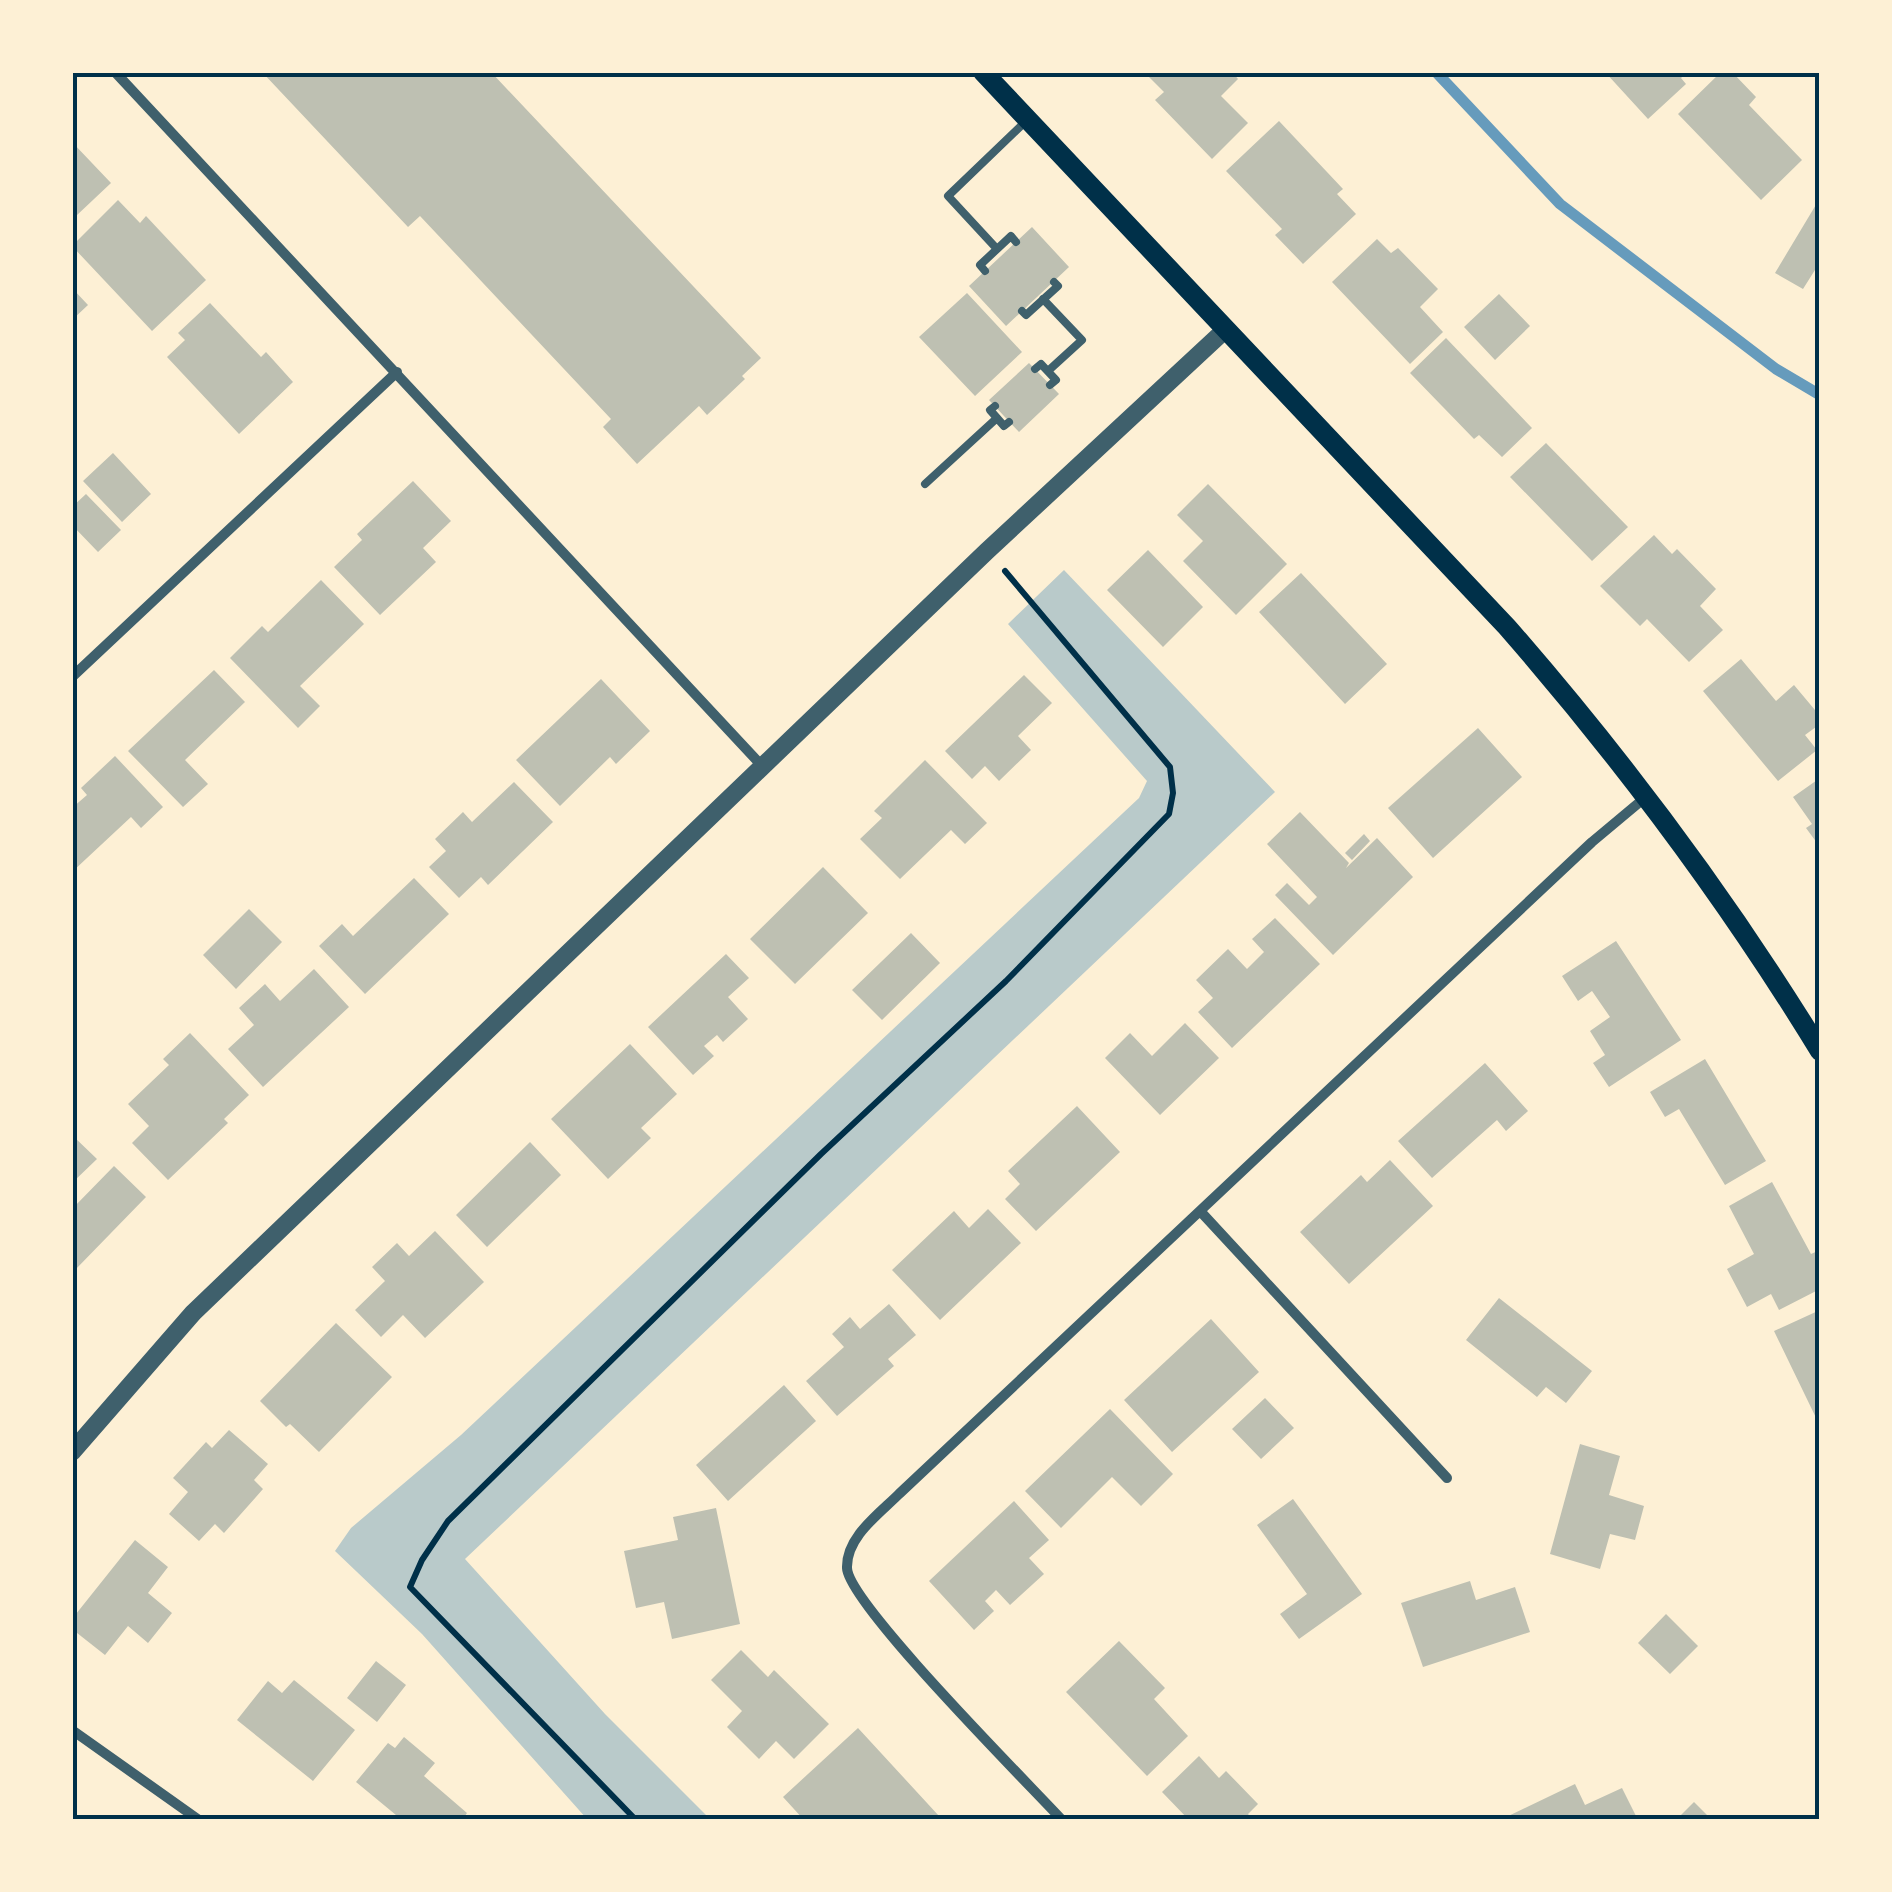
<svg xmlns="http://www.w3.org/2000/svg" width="1892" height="1892" font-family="Quicksand,sans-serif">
<rect width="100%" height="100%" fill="#fdf0d5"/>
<path fill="#b9caca" d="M 1064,570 L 1275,792 L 465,1559 L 605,1714 L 710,1819 L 587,1819 L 422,1634 L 335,1551 L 351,1528 L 461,1435 L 1139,798 L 1147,781 L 1008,624 Z"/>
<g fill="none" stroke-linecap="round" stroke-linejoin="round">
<path stroke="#669bbc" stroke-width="11" d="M 1436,72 L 1560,204 L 1776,369 L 1820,395"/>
</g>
<path fill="#bec0b2" d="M 262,72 L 491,72 L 761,358 L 742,376 L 745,379 L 707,415 L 699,406 L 637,464 L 603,427 L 611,419 L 420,216 L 408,227 Z
M 1144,72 L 1232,72 L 1238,79 L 1221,96 L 1248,123 L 1212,159 L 1155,100 L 1164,92 Z
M 1605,72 L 1687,72 L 1681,78 L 1686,84 L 1648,119 Z
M 1721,72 L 1732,72 L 1756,97 L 1749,105 L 1802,160 L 1761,200 L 1678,114 Z
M 1279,121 L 1343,189 L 1337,194 L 1356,214 L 1303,264 L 1275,235 L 1282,229 L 1226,171 Z
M 72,142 L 111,183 L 76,216 L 72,212 Z
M 1820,198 L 1820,262 L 1803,289 L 1775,273 Z
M 118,200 L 140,223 L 146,216 L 206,280 L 152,331 L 72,246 Z
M 1032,227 L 1069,267 L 1006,326 L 969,286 Z
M 1377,239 L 1391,253 L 1398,248 L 1438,289 L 1420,307 L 1443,332 L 1410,364 L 1332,282 Z
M 72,288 L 88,305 L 72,320 Z
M 967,293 L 1022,352 L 975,396 L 919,337 Z
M 1499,294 L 1530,326 L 1495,360 L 1464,327 Z
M 210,303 L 261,357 L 266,352 L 293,382 L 239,434 L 167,357 L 185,340 L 178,333 Z
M 1446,338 L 1532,428 L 1502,457 L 1479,435 L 1474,439 L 1410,373 Z
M 1029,363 L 1059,394 L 1019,432 L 989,400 Z
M 1546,443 L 1628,527 L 1592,561 L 1510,477 Z
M 113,453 L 151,494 L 122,522 L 83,481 Z
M 413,481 L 451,521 L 423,548 L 436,562 L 380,615 L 334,567 L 362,540 L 357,534 Z
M 1208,484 L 1287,564 L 1236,615 L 1183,561 L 1203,541 L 1177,515 Z
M 86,494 L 121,530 L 98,552 L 72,525 L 72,507 Z
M 1654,535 L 1672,554 L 1677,549 L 1716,589 L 1700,606 L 1723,630 L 1689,662 L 1647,619 L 1640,626 L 1600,586 Z
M 1148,550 L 1203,607 L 1163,647 L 1107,590 Z
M 1301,573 L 1387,664 L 1345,704 L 1259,612 Z
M 321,580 L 364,624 L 300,686 L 320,706 L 298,728 L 230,658 L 262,626 L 268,632 Z
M 1741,659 L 1776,701 L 1794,685 L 1820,716 L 1820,724 L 1805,735 L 1817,750 L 1778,781 L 1703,691 Z
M 214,670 L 245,702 L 185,760 L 208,784 L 183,807 L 128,751 Z
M 1024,675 L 1052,703 L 1018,736 L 1031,750 L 999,781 L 985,766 L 972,779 L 945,751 Z
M 601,679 L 650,731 L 616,764 L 610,757 L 560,806 L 516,760 Z
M 1478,728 L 1522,777 L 1433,858 L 1388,808 Z
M 115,756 L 163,807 L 141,828 L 131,817 L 72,872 L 72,808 L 87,795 L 81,788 Z
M 925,760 L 987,823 L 965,844 L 951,830 L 900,879 L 860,839 L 882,818 L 874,811 Z
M 1820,778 L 1820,847 L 1806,828 L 1812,824 L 1793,797 Z
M 514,782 L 553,822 L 488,885 L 481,877 L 459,898 L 429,867 L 446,851 L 435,839 L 463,812 L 472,822 Z
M 1300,812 L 1349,863 L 1346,868 L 1377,838 L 1413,877 L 1333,955 L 1275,895 L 1287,883 L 1309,905 L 1317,897 L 1267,844 Z
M 1364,834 L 1370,841 L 1352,860 L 1345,853 Z
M 823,867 L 868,913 L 795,984 L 750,939 Z
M 414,878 L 449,914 L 365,994 L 319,946 L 342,924 L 353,936 Z
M 249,909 L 282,942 L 236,989 L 203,955 Z
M 1275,918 L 1320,964 L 1232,1048 L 1198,1012 L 1213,998 L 1196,980 L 1228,949 L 1247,969 L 1264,952 L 1252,939 Z
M 911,933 L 940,963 L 882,1020 L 852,990 Z
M 1616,941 L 1681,1040 L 1609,1087 L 1593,1063 L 1605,1055 L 1590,1031 L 1610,1017 L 1592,991 L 1578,1001 L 1562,976 Z
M 726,954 L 749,978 L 728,997 L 748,1019 L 723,1042 L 717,1035 L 704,1046 L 714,1056 L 693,1075 L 648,1027 Z
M 314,969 L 349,1007 L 263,1087 L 228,1049 L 254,1025 L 239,1008 L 265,984 L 280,1001 Z
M 1185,1023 L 1219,1058 L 1160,1115 L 1105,1058 L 1130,1033 L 1152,1056 Z
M 190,1033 L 249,1095 L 224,1119 L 228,1123 L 168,1180 L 132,1143 L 149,1126 L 128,1104 L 169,1065 L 163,1059 Z
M 630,1044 L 677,1094 L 641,1128 L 651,1138 L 608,1179 L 551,1119 Z
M 1705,1059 L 1766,1161 L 1725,1185 L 1679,1109 L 1665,1117 L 1650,1092 Z
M 1485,1063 L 1528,1111 L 1506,1131 L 1497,1120 L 1432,1178 L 1398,1141 Z
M 1077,1106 L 1120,1152 L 1036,1231 L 1005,1199 L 1020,1184 L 1008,1171 Z
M 72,1135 L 97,1159 L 72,1183 Z
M 530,1142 L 561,1175 L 487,1247 L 456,1215 Z
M 1390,1160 L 1433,1206 L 1349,1284 L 1300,1232 L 1361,1175 L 1367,1182 Z
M 114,1166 L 146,1197 L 75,1270 L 72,1267 L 72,1209 Z
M 1772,1182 L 1811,1254 L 1820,1250 L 1820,1289 L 1779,1310 L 1771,1294 L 1747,1307 L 1727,1269 L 1754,1254 L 1729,1206 Z
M 988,1209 L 1021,1243 L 940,1320 L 892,1270 L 954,1211 L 969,1228 Z
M 435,1231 L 484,1282 L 425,1338 L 403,1315 L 381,1337 L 355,1310 L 385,1281 L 372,1267 L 397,1243 L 409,1256 Z
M 1499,1298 L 1592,1371 L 1566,1403 L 1546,1387 L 1537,1397 L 1466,1340 Z
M 889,1304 L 916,1335 L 888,1359 L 894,1366 L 837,1416 L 806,1381 L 844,1347 L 832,1334 L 850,1317 L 860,1329 Z
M 1820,1310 L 1820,1426 L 1774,1331 Z
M 1211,1319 L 1259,1372 L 1172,1452 L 1124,1400 Z
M 336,1323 L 392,1377 L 319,1452 L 290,1424 L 286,1427 L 260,1401 Z
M 784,1385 L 816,1421 L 728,1501 L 696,1465 Z
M 1265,1398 L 1294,1428 L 1261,1459 L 1232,1429 Z
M 1110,1409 L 1173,1474 L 1141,1506 L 1112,1477 L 1061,1528 L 1025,1491 Z
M 229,1430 L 268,1464 L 254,1480 L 263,1489 L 224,1533 L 215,1524 L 199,1541 L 169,1514 L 188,1492 L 173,1478 L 206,1442 L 212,1448 Z
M 1580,1444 L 1620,1456 L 1609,1495 L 1644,1506 L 1635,1540 L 1610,1534 L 1600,1569 L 1550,1554 Z
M 1293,1499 L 1362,1594 L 1299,1639 L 1280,1614 L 1307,1594 L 1257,1525 Z
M 1014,1501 L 1049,1540 L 1029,1558 L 1044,1574 L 1010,1605 L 996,1590 L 985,1601 L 994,1611 L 974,1630 L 929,1581 Z
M 716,1508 L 740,1624 L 672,1639 L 664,1602 L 636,1608 L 624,1551 L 678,1540 L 673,1517 Z
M 135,1540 L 168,1567 L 148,1593 L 172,1613 L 148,1643 L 128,1626 L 105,1655 L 72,1629 L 72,1619 Z
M 1470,1581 L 1476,1600 L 1515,1587 L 1530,1632 L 1423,1667 L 1401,1603 Z
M 1666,1614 L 1698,1646 L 1670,1674 L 1638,1643 Z
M 1119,1641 L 1165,1688 L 1154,1699 L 1188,1736 L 1147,1776 L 1066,1692 Z
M 741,1650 L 768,1677 L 774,1670 L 829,1724 L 794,1759 L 776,1741 L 759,1759 L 727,1727 L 742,1711 L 711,1680 Z
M 376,1661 L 406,1685 L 377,1722 L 347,1698 Z
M 294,1680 L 355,1730 L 313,1781 L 237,1720 L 268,1681 L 282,1693 Z
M 858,1728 L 939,1816 L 935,1820 L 804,1820 L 783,1797 Z
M 404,1737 L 435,1763 L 424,1776 L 467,1813 L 462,1820 L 402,1820 L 356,1782 L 388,1743 L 395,1748 Z
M 1199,1756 L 1219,1778 L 1226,1771 L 1258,1804 L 1248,1814 L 1253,1820 L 1189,1820 L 1162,1792 Z
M 1575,1784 L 1585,1805 L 1622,1788 L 1638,1820 L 1500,1820 Z
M 1694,1802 L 1712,1820 L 1676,1820 Z"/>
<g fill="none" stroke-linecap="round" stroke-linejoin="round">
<path stroke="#003049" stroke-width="6" d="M 636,1820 L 410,1587 L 422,1560 L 448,1521 L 821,1154 L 1006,981 L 1169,814 L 1173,793 L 1170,767 L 1005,571"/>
<path stroke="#3f606c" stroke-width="8" d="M 997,249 L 948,196 L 1026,121
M 985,271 L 980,265 L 1011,236 L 1016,242
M 1043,299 L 1082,340 L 1048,371
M 1022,311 L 1026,315 L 1058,286 L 1054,282
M 1035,369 L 1041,364 L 1056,380 L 1050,385
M 995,406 L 990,410 L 1004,426 L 1009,422
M 925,484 L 997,418"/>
<path stroke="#3f606c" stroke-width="10" d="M 115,72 L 763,767
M 72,677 L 397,372
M 1201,1212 L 1447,1478
M 72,1730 L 199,1820
M 1062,1820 C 1027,1782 848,1603 847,1568 C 846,1537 879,1514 899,1494 L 1592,842 L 1647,796"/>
<path stroke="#3f606c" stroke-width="18" d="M 72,1452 L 193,1313 L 987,551 L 1226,329"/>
<path stroke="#003049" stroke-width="20" d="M 983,72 L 1507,627 C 1623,760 1727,899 1820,1051"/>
</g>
<rect width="1892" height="1892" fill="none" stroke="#fdf0d5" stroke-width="150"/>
<rect x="75" y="75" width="1742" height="1742" fill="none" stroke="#003049" stroke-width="4"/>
</svg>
